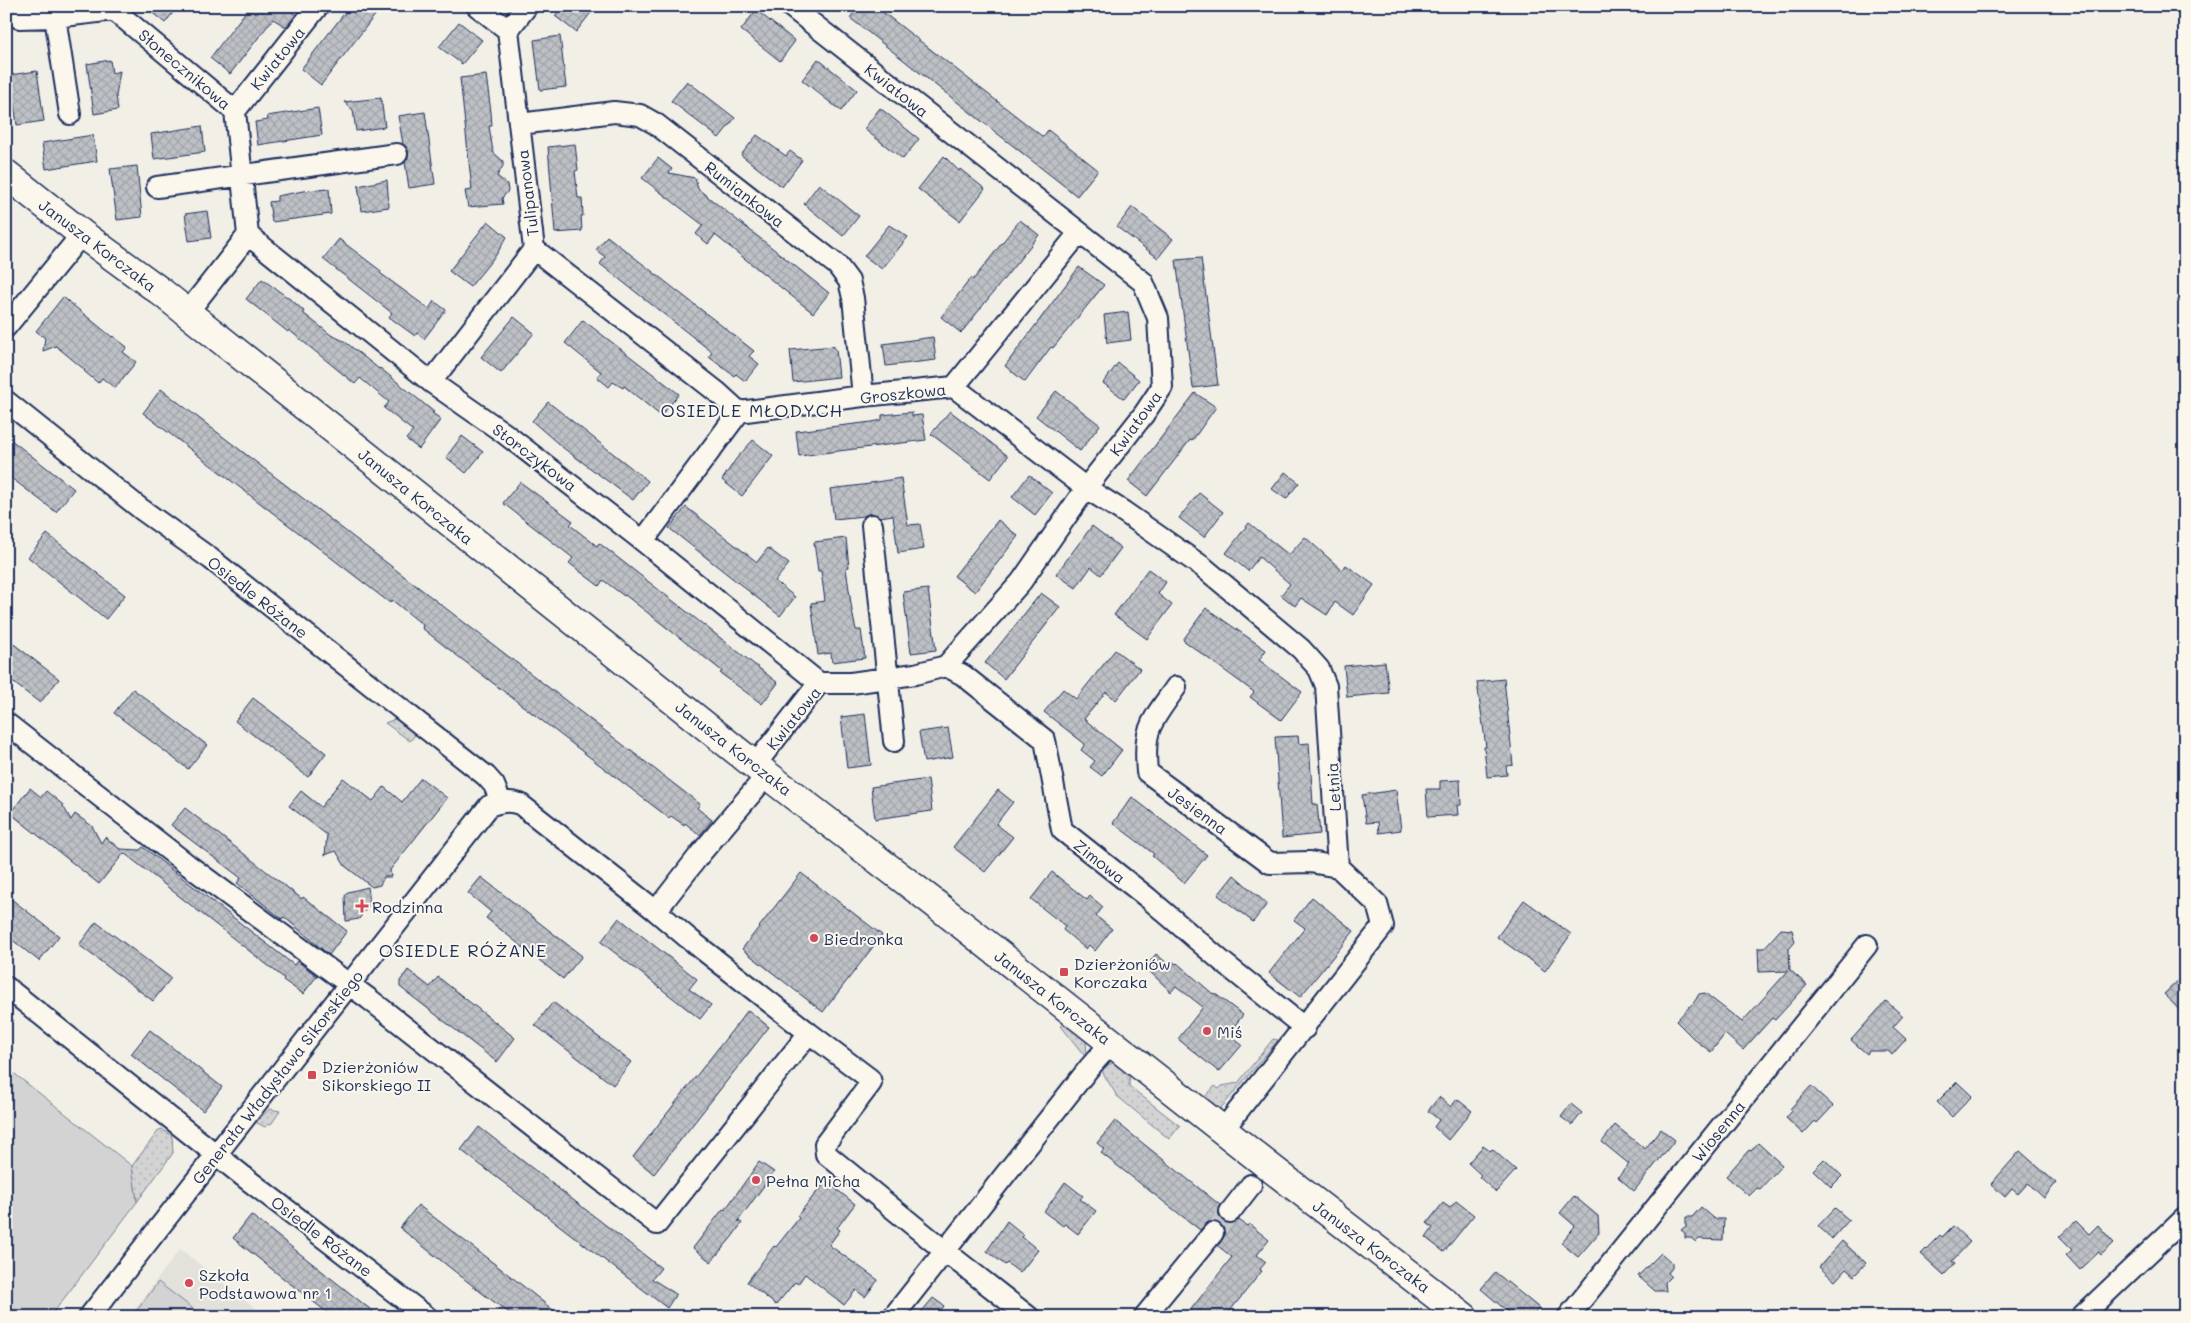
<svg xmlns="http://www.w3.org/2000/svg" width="2191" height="1323" font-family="Mali,sans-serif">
<defs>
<pattern id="grass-dots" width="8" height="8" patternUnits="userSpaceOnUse" patternTransform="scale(1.25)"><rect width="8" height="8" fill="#d2d3d2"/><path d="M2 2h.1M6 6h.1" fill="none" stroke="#b4b5b7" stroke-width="1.8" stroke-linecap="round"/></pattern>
<pattern id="building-cross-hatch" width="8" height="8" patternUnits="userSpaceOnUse" patternTransform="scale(1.25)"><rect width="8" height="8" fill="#bdc0c4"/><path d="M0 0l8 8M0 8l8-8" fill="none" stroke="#a2a5ab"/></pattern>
</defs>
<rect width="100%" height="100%" fill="#f2efe6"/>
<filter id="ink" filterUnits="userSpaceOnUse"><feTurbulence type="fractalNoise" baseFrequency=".02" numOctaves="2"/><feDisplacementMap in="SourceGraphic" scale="10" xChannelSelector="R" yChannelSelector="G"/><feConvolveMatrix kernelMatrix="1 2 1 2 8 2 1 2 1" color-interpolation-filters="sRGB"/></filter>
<g filter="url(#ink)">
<path fill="#e2e1dc" d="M 180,1249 L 267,1317 L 129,1317 Z"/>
<path fill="url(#grass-dots)" stroke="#768198" d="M 395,719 L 401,720 L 415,730 L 415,735 L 410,741 L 385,723 Z
M 1063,1025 L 1070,1025 L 1086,1039 L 1087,1059 L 1061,1026 Z
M 1273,1039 L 1278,1040 L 1221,1108 L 1214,1109 L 1202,1100 L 1215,1086 L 1219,1089 L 1222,1086 L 1238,1083 Z
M 1115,1062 L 1130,1068 L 1129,1086 L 1180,1126 L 1169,1139 L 1117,1096 L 1100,1068 Z
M 270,1109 L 280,1111 L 272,1123 L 265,1127 L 255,1122 Z
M 162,1129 L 172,1136 L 173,1153 L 137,1202 L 132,1166 L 159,1130 Z"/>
<path fill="#d2d3d2" stroke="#768198" d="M 6,1067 L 132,1166 L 137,1202 L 50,1317 L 6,1317 Z
M 158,1282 L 204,1317 L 132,1317 Z"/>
<path fill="url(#building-cross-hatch)" stroke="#1b2f5e" d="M 144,6 L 178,6 L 165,23 Z
M 250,6 L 284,6 L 296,15 L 286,27 L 273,19 L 230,74 L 210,58 Z
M 350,6 L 382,6 L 321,85 L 301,69 Z
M 563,6 L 596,6 L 576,32 L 555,16 Z
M 859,6 L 875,6 L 1043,137 L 1048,130 L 1098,170 L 1077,196 L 850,18 Z
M 756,10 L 795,41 L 780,61 L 741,30 Z
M 459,22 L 482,40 L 462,64 L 439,47 Z
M 560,36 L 566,87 L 540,90 L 534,40 Z
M 818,59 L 857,90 L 841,111 L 802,80 Z
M 110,60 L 112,73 L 120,71 L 116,96 L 118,110 L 94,114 L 87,64 Z
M 37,71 L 44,121 L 17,125 L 10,75 Z
M 486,75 L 491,112 L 492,126 L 489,126 L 493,152 L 503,161 L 503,166 L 497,176 L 507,184 L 508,191 L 502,198 L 503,204 L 468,207 L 465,191 L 472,190 L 460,78 Z
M 687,81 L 735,118 L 719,138 L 671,101 Z
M 381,98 L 385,127 L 356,131 L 353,110 L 344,102 Z
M 318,108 L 322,135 L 258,145 L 255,122 L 268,120 L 267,116 Z
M 880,108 L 919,139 L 903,159 L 864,129 Z
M 425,112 L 435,184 L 409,188 L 405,162 L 409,152 L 403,144 L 398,116 Z
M 202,126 L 205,152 L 154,159 L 151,134 Z
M 93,135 L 97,161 L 46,169 L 42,143 Z
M 757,135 L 786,156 L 790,151 L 802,160 L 782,187 L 741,155 Z
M 575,144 L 578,170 L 575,171 L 578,198 L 582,198 L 583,216 L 581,216 L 582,231 L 555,233 L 548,147 Z
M 944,156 L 959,171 L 960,169 L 985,189 L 960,221 L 918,189 Z
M 658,158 L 672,169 L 669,173 L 695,178 L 698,189 L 829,293 L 813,313 L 715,235 L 708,244 L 696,234 L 703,225 L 642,178 Z
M 137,166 L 142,217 L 117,220 L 110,169 Z
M 387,180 L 389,207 L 362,211 L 358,186 Z
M 819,184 L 859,216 L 843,236 L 804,204 Z
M 329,189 L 331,214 L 272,222 L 269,202 L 277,201 L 277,196 L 303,191 Z
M 1132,207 L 1173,239 L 1158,258 L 1117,227 Z
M 207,211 L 211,238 L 189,241 L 185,214 Z
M 1020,220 L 1039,235 L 961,333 L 941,317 L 971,278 L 973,280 Z
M 488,221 L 507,237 L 496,255 L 470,287 L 449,271 Z
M 889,225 L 908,237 L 882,269 L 864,256 Z
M 607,236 L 754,351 L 749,356 L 759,364 L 745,381 L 736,374 L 734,376 L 709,357 L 712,352 L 600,264 L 605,257 L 596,250 Z
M 339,239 L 381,271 L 380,273 L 429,309 L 434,301 L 446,310 L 424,339 L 417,333 L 415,336 L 389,317 L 392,313 L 323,259 Z
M 1201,258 L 1218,385 L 1193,388 L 1176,260 Z
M 1079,267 L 1104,285 L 1053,348 L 1051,347 L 1025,382 L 1005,366 Z
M 262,279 L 294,302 L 304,311 L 303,313 L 331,335 L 344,341 L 379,369 L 380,368 L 434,412 L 432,413 L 441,419 L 419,449 L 406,439 L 413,431 L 384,408 L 389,402 L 360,378 L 355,384 L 289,330 L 288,332 L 246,299 Z
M 63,297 L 112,337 L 113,336 L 127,347 L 123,352 L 136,362 L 115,388 L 102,378 L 98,383 L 84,371 L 85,370 L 56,346 L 43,351 L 45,338 L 36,331 Z
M 1128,312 L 1131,340 L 1107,343 L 1104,315 Z
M 514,317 L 534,333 L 501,373 L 481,357 Z
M 583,320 L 679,394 L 661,416 L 624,386 L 623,388 L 613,382 L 609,387 L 597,377 L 601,372 L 565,343 Z
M 933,337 L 936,360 L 886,366 L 883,344 Z
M 834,346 L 834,349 L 836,349 L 839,377 L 793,382 L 790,350 Z
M 1118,363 L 1139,380 L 1124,399 L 1103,383 Z
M 161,389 L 700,804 L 697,808 L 712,820 L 700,835 L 685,823 L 684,825 L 671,816 L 669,818 L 442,644 L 422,628 L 423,625 L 392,600 L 390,603 L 143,413 Z
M 1056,391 L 1100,425 L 1080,451 L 1036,416 Z
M 1195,393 L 1216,407 L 1192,441 L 1190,440 L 1147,496 L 1128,481 Z
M 548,402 L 648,481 L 633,500 L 562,447 L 532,421 Z
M 950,411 L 1008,456 L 990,479 L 931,434 Z
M 912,412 L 912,416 L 922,415 L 926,440 L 799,456 L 796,431 L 872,422 L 882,420 L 882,415 Z
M 6,436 L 74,489 L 56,512 L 6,474 Z
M 462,436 L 483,452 L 466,473 L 446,457 Z
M 753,440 L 773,456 L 742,496 L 722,480 L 736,459 Z
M 1285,472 L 1299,483 L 1286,499 L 1272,489 Z
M 1029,475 L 1052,493 L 1035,515 L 1012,497 Z
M 901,478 L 908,525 L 920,524 L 924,549 L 898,553 L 893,515 L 880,517 L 871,513 L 864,516 L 834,519 L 830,489 L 870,484 L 870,483 Z
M 520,482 L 573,521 L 570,525 L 597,546 L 599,543 L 778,683 L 762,704 L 720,673 L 722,671 L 625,595 L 624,596 L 603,580 L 599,586 L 569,563 L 573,558 L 503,503 Z
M 1199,493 L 1223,512 L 1204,537 L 1179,518 Z
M 686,507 L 757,562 L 768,548 L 789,564 L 775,581 L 795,597 L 780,616 L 669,528 Z
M 998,520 L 1018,536 L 975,592 L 954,576 Z
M 1249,523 L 1289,555 L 1305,537 L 1342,570 L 1346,565 L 1374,585 L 1353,615 L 1335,602 L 1327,615 L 1301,598 L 1295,606 L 1281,595 L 1290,584 L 1259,557 L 1248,571 L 1226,553 Z
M 1092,526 L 1121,548 L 1101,575 L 1091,567 L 1076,588 L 1056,574 Z
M 47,534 L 125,595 L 106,619 L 28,557 Z
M 846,538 L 849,567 L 846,568 L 852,611 L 856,630 L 861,630 L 865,658 L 832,662 L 831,653 L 818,655 L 811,603 L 825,601 L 821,571 L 818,571 L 814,542 Z
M 1148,569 L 1166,582 L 1158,594 L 1172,605 L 1147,639 L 1114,615 Z
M 928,589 L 936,650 L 911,653 L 903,592 Z
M 1041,593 L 1060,607 L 1004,679 L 985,663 Z
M 1206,608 L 1266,650 L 1259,660 L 1302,692 L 1281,720 L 1250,697 L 1254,692 L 1183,640 Z
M 6,638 L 59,679 L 40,703 L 6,677 Z
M 1115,650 L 1140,669 L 1116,700 L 1106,692 L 1084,719 L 1122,750 L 1102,776 L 1090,767 L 1095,761 L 1081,750 L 1085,744 L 1044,712 L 1063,689 L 1076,699 Z
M 1385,662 L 1389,693 L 1347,697 L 1344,666 Z
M 1504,679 L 1513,765 L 1506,766 L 1507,775 L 1487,777 L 1484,747 L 1486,747 L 1477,682 Z
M 133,689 L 207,745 L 188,769 L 114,713 Z
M 253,698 L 326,753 L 308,777 L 235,721 Z
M 865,714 L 871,765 L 847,768 L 841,717 Z
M 948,728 L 953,757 L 924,762 L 919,732 Z
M 1298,736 L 1299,744 L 1309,743 L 1313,804 L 1317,804 L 1320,834 L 1282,838 L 1275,737 Z
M 343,778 L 373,801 L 384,787 L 402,802 L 421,778 L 447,798 L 390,870 L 391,877 L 384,877 L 380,885 L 372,887 L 345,866 L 336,851 L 325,855 L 327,835 L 289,806 L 301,791 L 321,807 Z
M 928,779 L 932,811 L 875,819 L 871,787 Z
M 1460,780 L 1461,805 L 1457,805 L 1458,815 L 1428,817 L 1426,789 L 1440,789 L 1440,781 Z
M 30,788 L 41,797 L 46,791 L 62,804 L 71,820 L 75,814 L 92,826 L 101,843 L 105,837 L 120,849 L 140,850 L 143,847 L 294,965 L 297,961 L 317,976 L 303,994 L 283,980 L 284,978 L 124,853 L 99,884 L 10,813 Z
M 998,790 L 1013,802 L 996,824 L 1013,837 L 985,872 L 953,847 Z
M 1396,790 L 1401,830 L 1379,833 L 1378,822 L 1366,823 L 1362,795 Z
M 1132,797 L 1207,855 L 1184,883 L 1152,856 L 1154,854 L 1113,823 Z
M 185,808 L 302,899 L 303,897 L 347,931 L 329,955 L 284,917 L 282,919 L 237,883 L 241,878 L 171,825 Z
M 1052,872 L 1087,900 L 1090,896 L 1103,907 L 1096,916 L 1112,929 L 1095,951 L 1089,945 L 1086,949 L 1063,930 L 1065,926 L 1031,899 Z
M 801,873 L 882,935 L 823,1012 L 742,949 Z
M 1234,875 L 1267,904 L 1253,922 L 1218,895 Z
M 481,877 L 582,956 L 563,979 L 486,918 L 491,912 L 468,893 Z
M 368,887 L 370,903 L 359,919 L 346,921 L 345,896 L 348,892 Z
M 6,895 L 59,936 L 39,961 L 6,935 Z
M 1312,897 L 1354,931 L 1300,997 L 1269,973 L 1305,928 L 1294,920 Z
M 1524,900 L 1571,934 L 1545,971 L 1497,937 Z
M 619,918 L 697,979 L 689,989 L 711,1005 L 700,1019 L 601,942 Z
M 96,922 L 171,978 L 153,1001 L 79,945 Z
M 1781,929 L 1792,930 L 1795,942 L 1789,949 L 1790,970 L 1807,985 L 1775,1020 L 1772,1018 L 1743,1050 L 1725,1034 L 1711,1052 L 1694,1039 L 1676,1021 L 1695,1001 L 1699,994 L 1705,993 L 1742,1022 L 1788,971 L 1759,972 L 1758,948 L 1764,948 Z
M 1156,954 L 1168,964 L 1171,960 L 1176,964 L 1177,963 L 1213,994 L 1214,993 L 1243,1015 L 1228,1034 L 1242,1045 L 1219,1072 L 1178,1039 L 1203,1007 L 1176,986 L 1171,992 L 1145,967 Z
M 408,970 L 430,987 L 438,977 L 515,1038 L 497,1062 L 400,987 L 400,981 Z
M 2185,974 L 2185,1016 L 2164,994 Z
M 1886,1001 L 1903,1016 L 1893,1027 L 1906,1039 L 1892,1055 L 1888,1051 L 1869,1051 L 1867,1054 L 1851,1040 Z
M 553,1002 L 631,1062 L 613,1085 L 535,1025 Z
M 748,1010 L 769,1027 L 654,1174 L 633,1157 Z
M 150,1030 L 222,1087 L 203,1111 L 131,1054 Z
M 1957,1082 L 1972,1096 L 1952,1117 L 1937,1102 Z
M 1811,1086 L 1833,1106 L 1817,1123 L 1815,1121 L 1803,1134 L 1786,1118 L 1792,1111 L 1790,1109 Z
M 1439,1097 L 1451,1107 L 1457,1099 L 1472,1111 L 1448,1140 L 1434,1127 L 1439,1120 L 1428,1111 Z
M 1571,1104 L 1582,1113 L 1572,1125 L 1561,1117 Z
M 1115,1121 L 1220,1205 L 1219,1216 L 1223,1222 L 1229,1224 L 1239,1220 L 1247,1226 L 1249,1224 L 1269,1240 L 1257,1255 L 1266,1262 L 1260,1269 L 1262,1271 L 1225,1317 L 1185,1317 L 1232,1257 L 1218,1246 L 1225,1235 L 1224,1228 L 1220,1224 L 1214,1221 L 1208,1222 L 1200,1230 L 1101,1153 L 1104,1149 L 1097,1143 Z
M 1615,1125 L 1645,1149 L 1661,1129 L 1675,1140 L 1634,1191 L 1618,1177 L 1629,1164 L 1602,1142 Z
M 479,1127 L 661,1268 L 652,1279 L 676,1294 L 667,1308 L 461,1150 Z
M 1758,1143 L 1782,1165 L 1760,1189 L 1757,1188 L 1749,1196 L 1726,1176 L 1749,1150 L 1751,1151 Z
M 1483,1146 L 1490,1151 L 1492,1149 L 1516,1170 L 1496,1192 L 1479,1177 L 1481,1175 L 1468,1163 Z
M 2020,1151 L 2056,1183 L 2044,1198 L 2028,1183 L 2018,1194 L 2012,1189 L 2005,1197 L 1991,1184 Z
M 1824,1159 L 1842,1176 L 1831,1187 L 1813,1170 Z
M 759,1162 L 774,1172 L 738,1221 L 742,1223 L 732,1237 L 711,1262 L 693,1248 L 723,1209 L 725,1210 Z
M 826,1181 L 855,1204 L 837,1228 L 840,1230 L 829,1245 L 878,1280 L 865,1297 L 856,1290 L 844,1305 L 805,1274 L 798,1284 L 795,1282 L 776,1305 L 747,1282 L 774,1246 L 776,1247 L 799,1218 L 797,1216 Z
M 1065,1182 L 1083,1196 L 1080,1199 L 1096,1211 L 1078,1234 L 1065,1224 L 1063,1226 L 1044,1212 Z
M 1574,1196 L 1598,1216 L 1599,1233 L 1578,1257 L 1561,1243 L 1575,1226 L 1560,1213 Z
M 1456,1201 L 1474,1215 L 1444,1252 L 1426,1238 L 1433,1228 L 1427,1223 L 1443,1203 L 1450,1208 Z
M 418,1205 L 518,1282 L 562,1317 L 515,1317 L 482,1293 L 400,1228 Z
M 1701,1207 L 1715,1219 L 1724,1219 L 1723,1240 L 1699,1239 L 1696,1242 L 1691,1238 L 1685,1238 L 1685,1233 L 1681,1230 L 1686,1226 L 1686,1217 L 1692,1217 Z
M 1835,1208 L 1849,1220 L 1832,1239 L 1818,1226 Z
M 251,1215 L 380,1317 L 333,1317 L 283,1278 L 233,1238 Z
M 1007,1221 L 1024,1235 L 1022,1237 L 1038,1250 L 1020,1273 L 1007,1263 L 1005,1265 L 987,1251 Z
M 2076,1221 L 2089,1234 L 2098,1225 L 2114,1243 L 2101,1255 L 2099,1252 L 2080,1270 L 2066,1255 L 2072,1250 L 2059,1237 Z
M 1953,1226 L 1970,1242 L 1952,1261 L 1955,1263 L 1944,1275 L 1921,1254 L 1940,1235 L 1942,1237 Z
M 1842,1241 L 1866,1263 L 1854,1276 L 1846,1269 L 1835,1281 L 1819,1267 Z
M 1661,1253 L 1672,1263 L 1672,1268 L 1668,1273 L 1671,1276 L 1665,1282 L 1666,1291 L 1655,1291 L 1638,1276 Z
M 1495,1272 L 1539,1308 L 1532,1317 L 1514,1317 L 1481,1289 Z
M 933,1298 L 944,1306 L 936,1317 L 917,1317 Z"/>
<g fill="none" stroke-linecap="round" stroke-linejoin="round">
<path stroke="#c7c9cb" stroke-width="20" stroke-dasharray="20 10" stroke-linecap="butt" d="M 1213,1233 L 1230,1212"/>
<g stroke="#1b2f5e" stroke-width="24">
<path id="street" d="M 477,6 L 508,30
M 19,18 L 55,17
M 235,111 L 318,6
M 70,114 L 55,17 L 114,10 L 235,111 L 248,235 L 187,313
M 520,124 L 614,112 L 640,115 L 656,124 L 837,265 L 849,281 L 853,298 L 863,396
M 157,187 L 397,154
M 248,235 L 431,382 L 504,433 L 643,541 L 819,683
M 534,249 L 717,392 L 739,412 L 863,396 L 954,387 L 1086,488 L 1124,512 L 1203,567 L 1301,649 L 1319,669 L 1326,686 L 1338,867 L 1377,904 L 1383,926 L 1223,1130
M 6,327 L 82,234
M 431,382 L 534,249 L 508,30 L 527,6
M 954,387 L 1079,233
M 6,401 L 141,509 L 211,559 L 486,776 L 494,785 L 501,802
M 872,525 L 894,741
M 643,541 L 739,412
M 946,666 L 963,675 L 1045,740 L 1062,830 L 1148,898 L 1225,964 L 1305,1028
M 1176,687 C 1151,723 1143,727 1147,772 L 1270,863 L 1310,862 L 1338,867
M 6,723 L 188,865 L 369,999 L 657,1224 L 809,1033 L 688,938 L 656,911
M 755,765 L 819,683 L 851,683 L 915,674 L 946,666 L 1021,582 L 1086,488 L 1144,414 L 1162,387 L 1158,318 L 1143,282 L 790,6
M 6,987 L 248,1180 L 427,1317
M 809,1033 L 870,1079 L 871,1083 L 825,1144 L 826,1154 L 946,1252 L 1029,1317
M 1230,1212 L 1251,1185
M 89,1317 L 489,806 C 500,802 508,800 520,804 L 656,911 L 701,853 L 767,775
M 893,1317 L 1089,1068 L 1112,1042
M 1144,1317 L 1213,1233
M 1568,1317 L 1867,945
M 2081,1317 L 2185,1218"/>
</g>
<g stroke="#1b2f5e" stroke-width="31">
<path id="secondary" d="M 6,174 L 82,234 L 160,291 L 767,775 L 933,902 L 1267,1165 L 1464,1317"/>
</g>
<use href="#street" stroke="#fbf7ec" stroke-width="20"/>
<use href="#secondary" stroke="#fbf7ec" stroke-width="28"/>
</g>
</g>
<g fill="#d1495b" stroke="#fbf7ec" stroke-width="2">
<path d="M359.5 898.5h5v5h5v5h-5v5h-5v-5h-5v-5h5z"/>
<circle cx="814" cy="938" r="5"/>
<rect x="1059" y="967" width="10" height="10" rx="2.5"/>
<circle cx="1207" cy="1031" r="5"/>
<rect x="307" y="1070" width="10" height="10" rx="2.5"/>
<circle cx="756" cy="1180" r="5"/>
<circle cx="189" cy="1283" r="5"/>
</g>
<g text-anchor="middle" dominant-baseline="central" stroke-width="4" stroke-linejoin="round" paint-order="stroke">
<g font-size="16" fill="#1b2f5e" stroke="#fbf7ec">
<text transform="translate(277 58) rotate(-51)">Kwiatowa</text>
<text transform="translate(185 69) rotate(40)">Słonecznikowa</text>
<text transform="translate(897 90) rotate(38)">Kwiatowa</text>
<text transform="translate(527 193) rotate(-97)">Tulipanowa</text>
<text transform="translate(745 194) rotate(38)">Rumiankowa</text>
<text transform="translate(98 245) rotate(37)">Janusza Korczaka</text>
<text transform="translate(903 393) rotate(-6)">Groszkowa</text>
<text transform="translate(1135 423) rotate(-54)">Kwiatowa</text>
<text transform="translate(535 457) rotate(37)">Storczykowa</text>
<text transform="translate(416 496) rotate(39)">Janusza Korczaka</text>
<text transform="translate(258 597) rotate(38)">Osiedle Różane</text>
<text transform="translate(793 718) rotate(-51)">Kwiatowa</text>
<text transform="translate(734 748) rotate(38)">Janusza Korczaka</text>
<text transform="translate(1333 787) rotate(-94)">Letnia</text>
<text transform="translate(1198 810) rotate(36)">Jesienna</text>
<text transform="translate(1100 861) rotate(38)">Zimowa</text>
<text transform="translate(1053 997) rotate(38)">Janusza Korczaka</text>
<text transform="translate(277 1077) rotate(-52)">Generała Władysława Sikorskiego</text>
<text transform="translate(1718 1131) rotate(-51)">Wiosenna</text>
<text transform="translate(322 1236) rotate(37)">Osiedle Różane</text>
<text transform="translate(1372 1246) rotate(37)">Janusza Korczaka</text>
</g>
<g font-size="16" fill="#1b2f5e" stroke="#fbf7ec" text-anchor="start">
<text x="372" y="906">Rodzinna</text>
<text x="824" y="938">Biedronka</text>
<text x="1074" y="963">Dzierżoniów<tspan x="1074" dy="18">Korczaka</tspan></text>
<text x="1217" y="1031">Miś</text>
<text x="322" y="1066">Dzierżoniów<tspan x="322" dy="18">Sikorskiego II</tspan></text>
<text x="766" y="1180">Pełna Micha</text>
<text x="199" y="1274">Szkoła<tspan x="199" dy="18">Podstawowa nr 1</tspan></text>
</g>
<g font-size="18" letter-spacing="1" fill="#1b2f5e" stroke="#fbf7ec">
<text x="752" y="410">OSIEDLE MŁODYCH</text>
<text x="463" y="950">OSIEDLE RÓŻANE</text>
</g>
</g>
<rect width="2191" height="1323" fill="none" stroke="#fbf7ec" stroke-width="25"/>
<rect x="12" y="12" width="2166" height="1298" fill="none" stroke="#1b2f5e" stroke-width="2" filter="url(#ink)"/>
</svg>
